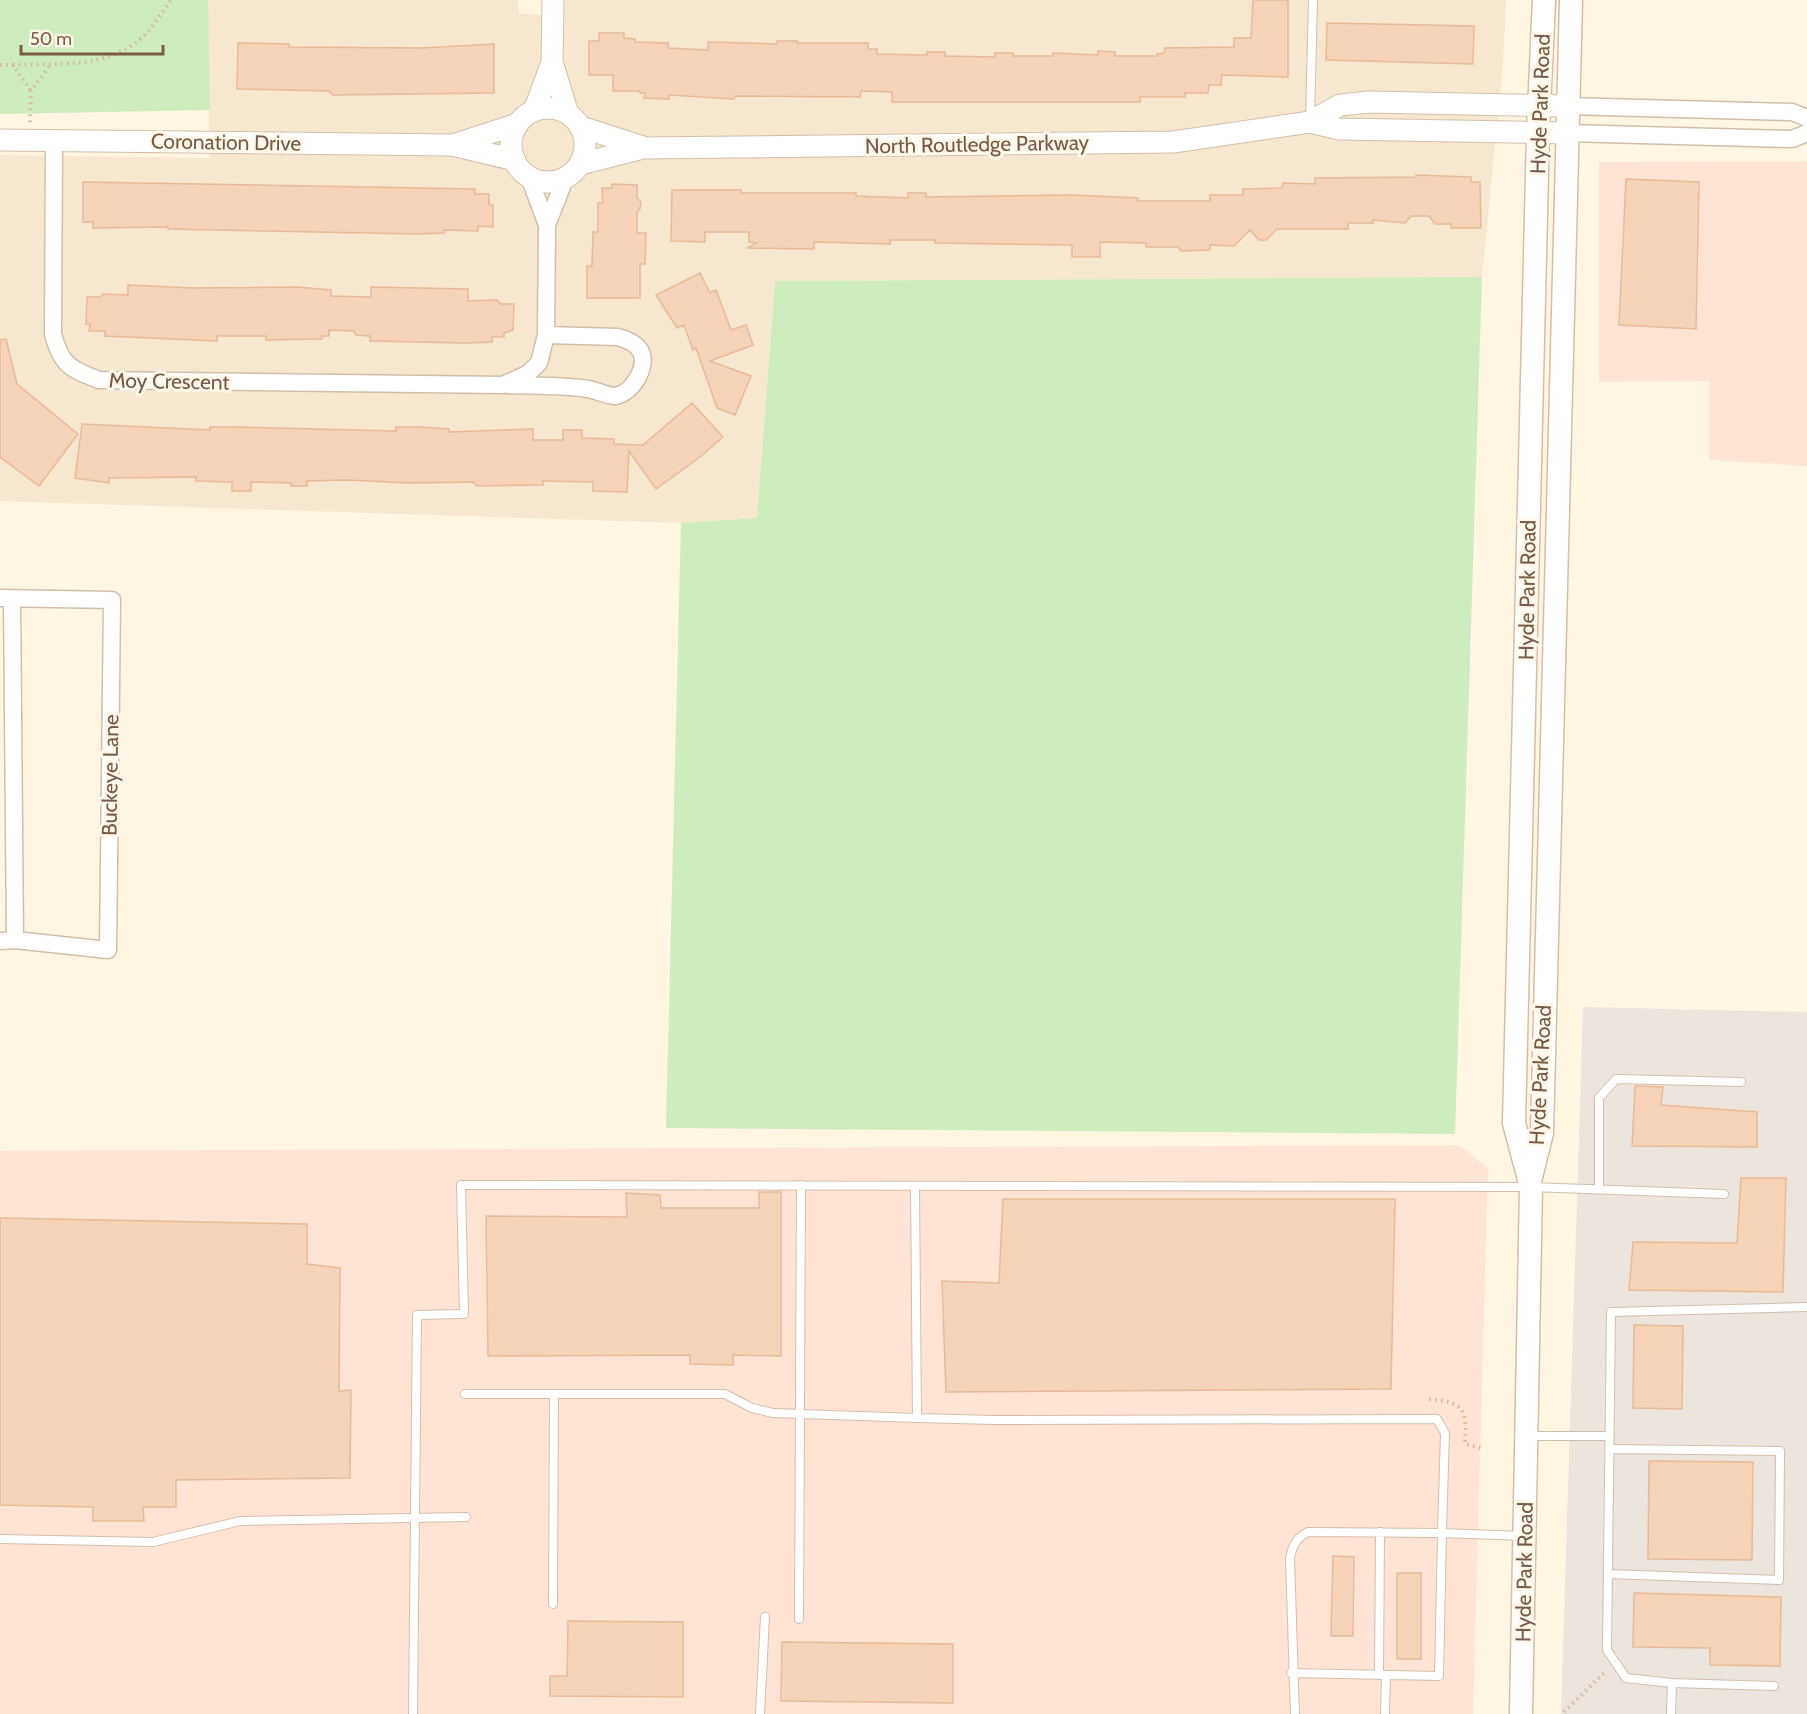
<svg xmlns="http://www.w3.org/2000/svg" width="1807" height="1714" font-family="Cabin,sans-serif">
<rect width="100%" height="100%" fill="#fef5e2"/>
<path fill="#f6e7d0" d="M 208,0 L 518,0 L 519,14 L 564,16 L 565,0 L 1506,0 L 1503,64 L 1482,277 L 775,281 L 757,518 L 681,523 L 0,501 L 0,155 L 209,158 Z"/>
<path fill="#ffe4d5" d="M 1807,161 L 1807,466 L 1709,460 L 1709,381 L 1599,382 L 1599,162 Z
M 1459,1145 L 1488,1168 L 1473,1714 L 0,1714 L 0,1151 Z"/>
<path fill="#ece5dd" d="M 1583,1007 L 1807,1012 L 1807,1714 L 1561,1714 Z"/>
<path fill="#cfecbf" d="M 0,0 L 208,0 L 210,110 L 0,114 Z
M 1482,277 L 1455,1134 L 666,1128 L 681,523 L 757,518 L 775,281 Z"/>
<path fill="#f5d4b8" stroke="#e9bb97" stroke-width="1.5" d="M 1253,0 L 1288,0 L 1288,77 L 1222,75 L 1221,85 L 1209,85 L 1208,93 L 1185,93 L 1185,97 L 1140,97 L 1140,102 L 892,102 L 892,92 L 861,91 L 860,97 L 735,96 L 734,99 L 669,95 L 669,99 L 644,98 L 645,93 L 640,93 L 640,91 L 613,91 L 613,75 L 589,75 L 589,41 L 599,41 L 599,33 L 624,33 L 624,38 L 635,39 L 635,42 L 668,43 L 668,48 L 708,50 L 708,42 L 777,44 L 777,41 L 797,41 L 797,43 L 868,43 L 868,49 L 877,49 L 877,54 L 927,55 L 927,52 L 945,52 L 945,56 L 995,57 L 995,53 L 1013,53 L 1013,56 L 1053,56 L 1053,53 L 1098,55 L 1098,51 L 1115,52 L 1115,56 L 1157,56 L 1157,54 L 1164,53 L 1165,48 L 1234,47 L 1234,38 L 1251,38 Z
M 1327,23 L 1474,26 L 1473,64 L 1326,60 Z
M 238,43 L 289,44 L 289,47 L 421,48 L 494,44 L 494,93 L 333,95 L 329,91 L 237,89 Z
M 1416,175 L 1471,177 L 1471,182 L 1480,182 L 1481,228 L 1451,228 L 1451,224 L 1435,224 L 1429,216 L 1411,216 L 1405,223 L 1373,220 L 1373,223 L 1348,223 L 1348,229 L 1277,229 L 1266,240 L 1259,240 L 1250,230 L 1234,246 L 1210,245 L 1210,250 L 1181,251 L 1178,247 L 1146,247 L 1146,243 L 1100,242 L 1100,257 L 1072,257 L 1072,245 L 935,243 L 935,240 L 890,240 L 890,244 L 814,242 L 814,249 L 747,248 L 757,243 L 749,242 L 749,232 L 705,232 L 705,242 L 671,241 L 672,190 L 741,190 L 741,193 L 856,193 L 856,196 L 908,198 L 908,193 L 926,193 L 926,197 L 1073,195 L 1138,198 L 1138,201 L 1210,201 L 1210,195 L 1243,195 L 1243,189 L 1282,188 L 1283,183 L 1315,184 L 1315,178 L 1416,177 Z
M 1626,179 L 1699,182 L 1696,329 L 1619,325 Z
M 83,182 L 475,189 L 475,194 L 489,194 L 489,204 L 493,205 L 493,227 L 478,226 L 478,231 L 444,230 L 444,233 L 416,234 L 168,229 L 168,227 L 93,228 L 93,222 L 83,222 Z
M 612,184 L 637,185 L 637,198 L 641,202 L 640,209 L 637,212 L 637,233 L 646,233 L 645,264 L 640,264 L 640,298 L 587,298 L 587,266 L 592,266 L 593,232 L 598,232 L 598,203 L 603,203 L 602,188 L 612,188 Z
M 700,273 L 710,293 L 716,290 L 731,330 L 746,325 L 753,345 L 710,361 L 751,376 L 735,415 L 717,408 L 696,348 L 693,350 L 684,325 L 677,328 L 656,295 Z
M 128,285 L 192,288 L 297,287 L 331,290 L 331,296 L 371,297 L 371,287 L 468,289 L 468,301 L 497,300 L 500,304 L 514,304 L 513,330 L 504,333 L 504,337 L 492,337 L 492,342 L 467,343 L 370,341 L 370,336 L 356,335 L 354,331 L 329,330 L 329,336 L 322,336 L 322,339 L 266,340 L 266,336 L 217,336 L 217,341 L 105,336 L 105,331 L 89,331 L 90,324 L 86,324 L 87,297 L 100,297 L 103,294 L 128,295 Z
M 6,339 L 17,384 L 78,434 L 39,486 L 0,457 L 0,340 Z
M 692,403 L 723,437 L 700,457 L 656,489 L 629,451 L 627,492 L 593,491 L 593,482 L 543,481 L 543,485 L 477,486 L 473,482 L 409,483 L 347,480 L 307,481 L 307,486 L 291,486 L 291,483 L 251,482 L 251,491 L 232,491 L 232,482 L 196,481 L 196,477 L 109,478 L 109,483 L 75,478 L 82,424 L 210,430 L 210,427 L 232,427 L 396,431 L 396,427 L 419,427 L 449,429 L 449,432 L 533,429 L 533,440 L 563,440 L 563,430 L 582,430 L 582,438 L 614,439 L 614,444 L 643,445 Z
M 1635,1086 L 1663,1087 L 1661,1105 L 1757,1112 L 1757,1147 L 1632,1146 Z
M 1741,1178 L 1786,1178 L 1783,1292 L 1629,1290 L 1633,1242 L 1737,1243 Z
M 759,1192 L 781,1192 L 781,1356 L 733,1355 L 733,1365 L 690,1364 L 690,1355 L 488,1356 L 486,1216 L 627,1217 L 626,1193 L 660,1195 L 661,1208 L 759,1208 Z
M 1003,1199 L 1395,1199 L 1391,1389 L 946,1392 L 942,1281 L 999,1283 Z
M 0,1218 L 307,1224 L 307,1264 L 340,1268 L 339,1391 L 351,1390 L 350,1478 L 176,1480 L 176,1507 L 143,1507 L 144,1521 L 93,1521 L 93,1507 L 0,1505 Z
M 1634,1325 L 1683,1326 L 1682,1409 L 1633,1408 Z
M 1649,1461 L 1753,1462 L 1752,1560 L 1648,1559 Z
M 1333,1556 L 1354,1557 L 1353,1636 L 1331,1636 Z
M 1397,1573 L 1421,1573 L 1421,1659 L 1397,1659 Z
M 1634,1593 L 1781,1597 L 1780,1666 L 1710,1665 L 1710,1648 L 1633,1647 Z
M 568,1621 L 683,1622 L 683,1697 L 550,1696 L 550,1676 L 567,1676 Z
M 782,1642 L 953,1644 L 953,1703 L 781,1701 Z"/>
<g fill="none" stroke-linecap="round" stroke-linejoin="round">
<g stroke="#d2bfab" stroke-width="10">
<path id="service" d="M 1310,120 L 1313,0
M 915,1186 L 917,1418 L 993,1420 L 1437,1419 L 1445,1433 L 1442,1533 L 1524,1536
M 1599,1189 L 1599,1098 L 1616,1079 L 1741,1082
M 465,1394 L 725,1394 L 752,1408 L 773,1413 L 917,1418
M 1527,1436 L 1609,1436
M 0,1539 L 153,1542 L 240,1521 L 466,1517
M 1608,1574 L 1779,1580 L 1780,1451 L 1609,1449
M 553,1604 L 554,1394
M 799,1619 L 801,1185
M 1291,1673 L 1439,1676 L 1442,1533 L 1308,1532 C 1296,1538 1292,1546 1290,1559 L 1295,1714
M 1379,1675 L 1380,1532
M 1774,1686 L 1672,1683 L 1626,1678 L 1607,1650 L 1611,1312 L 1807,1307
M 413,1714 L 417,1315 L 464,1314 L 461,1185 L 1531,1187 L 1724,1194
M 760,1714 L 765,1617
M 1385,1714 L 1386,1675
M 1671,1714 L 1672,1683"/>
</g>
<g stroke="#d2bfab" stroke-width="19">
<path id="minor" d="M 1567,106 L 1792,112 L 1807,118
M 1566,133 L 1792,139 L 1807,133
M 54,141 L 53,334 C 61,365 70,369 99,380 L 503,385 L 527,374 L 539,363 L 546,335 L 547,225 L 565,179
M 529,177 L 547,225
M 508,385 C 534,386 562,385 588,389 C 596,390 607,396 615,396 C 632,394 648,367 641,352 C 637,343 627,340 618,337 L 546,335
M 0,598 L 112,600 L 108,950 L 15,940 L 0,941
M 12,599 L 15,940"/>
</g>
<g stroke="#d2bfab" stroke-width="23">
<path id="tertiary" d="M 553,0 L 552,62 L 568,114
M511 145a37 37 0 1 1 74 0a37 37 0 1 1-74 0Z
M 534,111 L 552,62
M 1310,122 L 1339,129 L 1566,133
M 581,127 L 643,147
M 0,140 L 452,145 L 515,160
M 453,145 L 518,124
M 580,164 L 643,148 L 1173,142 L 1310,122 L 1340,105 L 1369,102 L 1567,106"/>
</g>
<g stroke="#d5bea7" stroke-width="25">
<path id="secondary" d="M 1531,1177 L 1542,1133 L 1571,0
M 1521,1714 L 1531,1187 L 1514,1123 L 1538,132 L 1544,0"/>
</g>
<path stroke="#dab79b" stroke-width="4" stroke-dasharray="1.5 4.5" stroke-linecap="butt" d="M 0,65 L 13,65 L 31,91
M 13,65 C 55,63 104,69 139,40 C 152,30 161,13 171,0
M 30,122 L 31,91 L 50,65
M 1429,1399 C 1464,1402 1467,1409 1465,1444 L 1481,1448
M 1564,1712 L 1606,1671"/>
<use href="#service" stroke="#fff" stroke-width="8"/>
<use href="#minor" stroke="#fff" stroke-width="16"/>
<use href="#tertiary" stroke="#fff" stroke-width="21"/>
<use href="#secondary" stroke="#fff" stroke-width="22"/>
</g>
<g text-anchor="middle" dominant-baseline="central" stroke-width="6" stroke-linejoin="round" paint-order="stroke">
<g font-size="21" fill="#775b47" stroke="#fff8ea">
<text transform="translate(1540 104) rotate(-88)">Hyde Park Road</text>
<text transform="translate(226 142) rotate(1)">Coronation Drive</text>
<text transform="translate(977 144) rotate(-1)">North Routledge Parkway</text>
<text transform="translate(169 381) rotate(1)">Moy Crescent</text>
<text transform="translate(1527 590) rotate(-89)">Hyde Park Road</text>
<text transform="translate(110 775) rotate(-89)">Buckeye Lane</text>
<text transform="translate(1540 1075) rotate(-87)">Hyde Park Road</text>
<text transform="translate(1524 1572) rotate(-89)">Hyde Park Road</text>
</g>
</g>
<path d="M21 45v9h142v-9" fill="none" stroke="#775b47" stroke-width="3"/>
<text x="30" y="45" font-size="18" fill="#775b47" stroke="#fff8ea" stroke-width="4.5" paint-order="stroke">50 m</text>
</svg>
